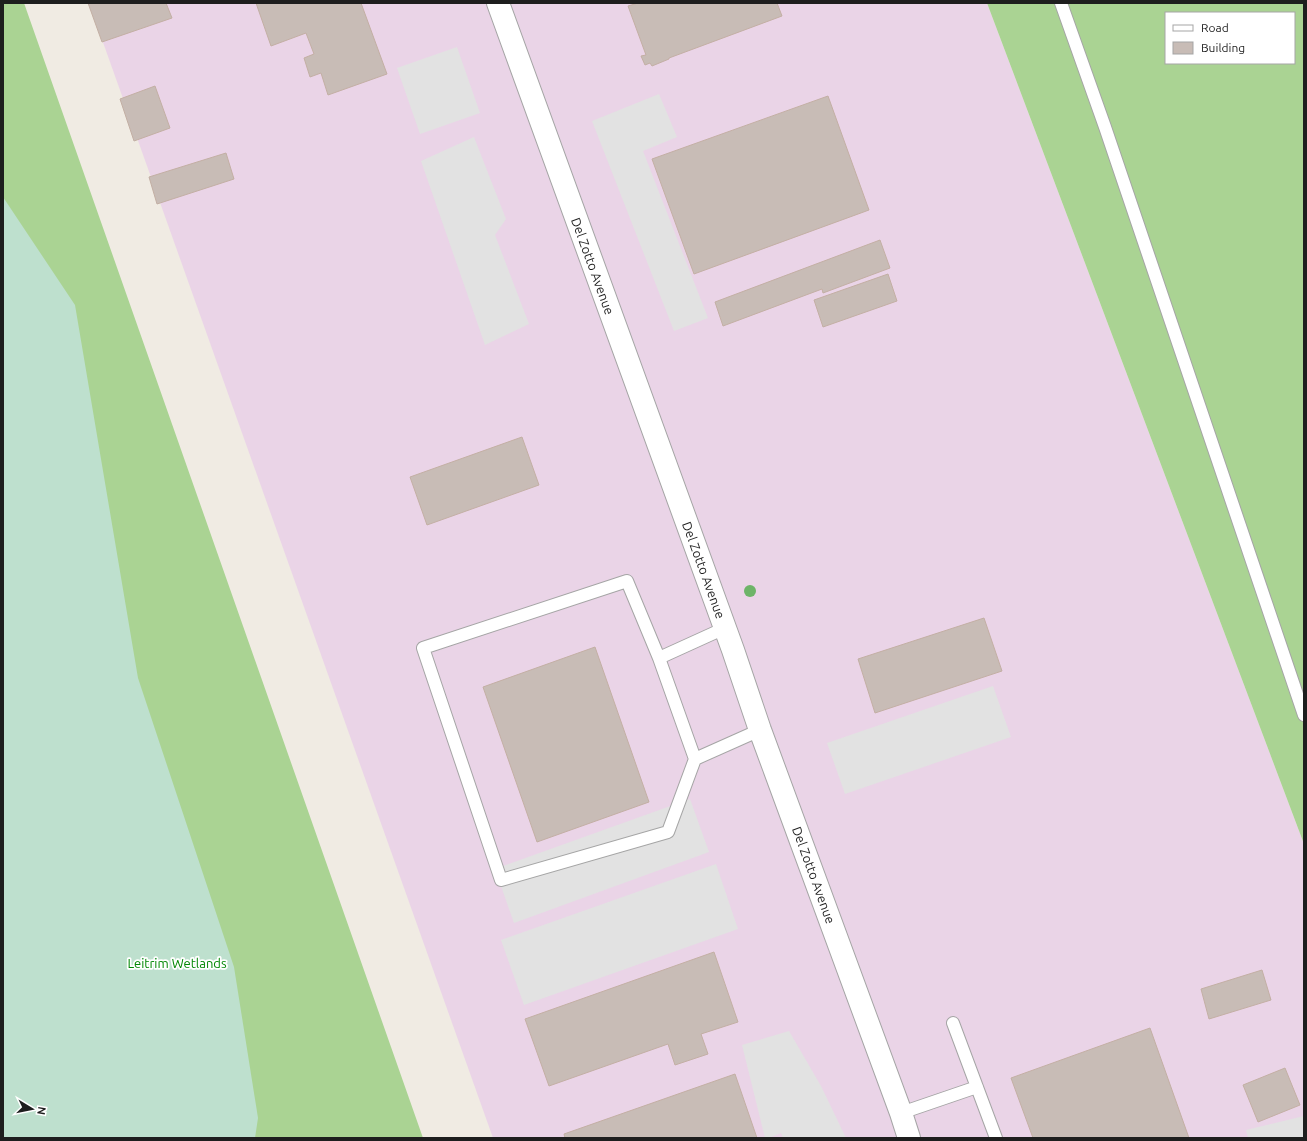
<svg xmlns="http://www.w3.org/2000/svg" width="1307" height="1141" font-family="Ubuntu,sans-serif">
<rect width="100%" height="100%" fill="#f0ebe3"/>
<path fill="#ead4e7" d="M 89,3 L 987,3 L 1304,844 L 1304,1138 L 493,1138 Z"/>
<path fill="#aad393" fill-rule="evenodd" d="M 3,3 L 24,3 L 423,1138 L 3,1138 Z
M 987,3 L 1304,3 L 1304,844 ZM 1166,13 L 1294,13 L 1294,63 L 1166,63 Z"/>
<path fill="#bee0ce" d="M 3,197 L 75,305 L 138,678 L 234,967 L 258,1118 L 255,1138 L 3,1138 Z"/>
<path fill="#e2e2e2" d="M 457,47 L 480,113 L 420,134 L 397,68 Z
M 659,94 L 677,137 L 643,151 L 708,318 L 674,331 L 592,121 Z
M 474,137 L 506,219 L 495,235 L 529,324 L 485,345 L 421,161 Z
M 993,686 L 1011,737 L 845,794 L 827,743 Z
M 690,799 L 709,852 L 514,923 L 495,869 Z
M 716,864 L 738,929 L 524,1005 L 501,940 Z
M 789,1031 L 821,1086 L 846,1138 L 783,1138 L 781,1133 L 769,1138 L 765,1138 L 742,1045 Z
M 1304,1116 L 1304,1138 L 1248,1138 L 1246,1130 Z"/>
<path fill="#c8bcb6" stroke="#c3afa4" d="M 88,3 L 166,3 L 172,18 L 102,42 Z
M 256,3 L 361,3 L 387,74 L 328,95 L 321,73 L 310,77 L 304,58 L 314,54 L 306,33 L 271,46 Z
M 638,3 L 777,3 L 782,16 L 669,58 L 669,59 L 652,66 L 650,63 L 645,65 L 641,56 L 646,55 L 628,6 Z
M 155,86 L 170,128 L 134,141 L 120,99 Z
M 828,96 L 869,210 L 694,274 L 652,159 Z
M 226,153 L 234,179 L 157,204 L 149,177 Z
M 880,240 L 890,268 L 823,293 L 822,289 L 723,326 L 715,302 Z
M 888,274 L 897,301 L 823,327 L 814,300 Z
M 522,437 L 539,485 L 427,525 L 410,477 Z
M 984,618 L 1002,671 L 875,713 L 858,659 Z
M 595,647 L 649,802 L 537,842 L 483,687 Z
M 714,952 L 738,1022 L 701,1034 L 708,1054 L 675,1065 L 668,1044 L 549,1086 L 525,1019 Z
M 1262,970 L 1271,1000 L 1209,1019 L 1201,989 Z
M 1150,1028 L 1189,1138 L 1033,1138 L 1011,1078 Z
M 1285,1068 L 1300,1105 L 1258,1122 L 1243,1085 Z
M 735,1074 L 757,1138 L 565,1138 L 564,1134 Z"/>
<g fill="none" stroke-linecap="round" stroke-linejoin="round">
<g stroke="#a5a5a5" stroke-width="14">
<path id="lane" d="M 1061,3 L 1105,127 L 1304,715
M 725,628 L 659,658 L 627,581 L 423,648 L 501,880 L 668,832 L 695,759 L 760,730
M 659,658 L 695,759
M 953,1023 L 996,1138
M 901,1113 L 977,1087"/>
</g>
<g stroke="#a5a5a5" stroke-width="24">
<path id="street" d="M 498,3 L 733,650 L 760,730 L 901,1113 L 909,1138"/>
</g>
<use href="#lane" stroke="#fff" stroke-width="12"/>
<use href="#street" stroke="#fff" stroke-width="22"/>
</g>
<circle fill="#6db468" cx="750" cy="591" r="6"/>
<g text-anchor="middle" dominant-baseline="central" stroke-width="3.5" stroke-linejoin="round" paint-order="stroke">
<g font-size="13" fill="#1e1e1e" stroke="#fff">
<text transform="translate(593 266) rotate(70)">Del Zotto Avenue</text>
<text transform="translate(704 570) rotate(70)">Del Zotto Avenue</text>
<text transform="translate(814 875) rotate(70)">Del Zotto Avenue</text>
</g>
<g font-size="13" fill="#018703" stroke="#fff">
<text x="177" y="963">Leitrim Wetlands</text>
</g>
</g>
<rect width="1307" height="1141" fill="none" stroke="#1e1e1e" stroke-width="8"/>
<rect x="1165" y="12" width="130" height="52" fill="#ffffff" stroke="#a5a5a5"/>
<rect x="1173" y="25" width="20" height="6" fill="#ffffff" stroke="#a5a5a5"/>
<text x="1201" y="32" font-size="12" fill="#1e1e1e">Road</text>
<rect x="1173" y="42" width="20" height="12" fill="#c8bcb6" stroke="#a5a5a5"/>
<text x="1201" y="52" font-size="12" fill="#1e1e1e">Building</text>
<g transform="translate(32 1109) rotate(100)" stroke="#ffffff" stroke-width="3" paint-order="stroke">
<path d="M0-3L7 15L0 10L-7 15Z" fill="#1e1e1e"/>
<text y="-6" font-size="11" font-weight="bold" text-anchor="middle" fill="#1e1e1e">N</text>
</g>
</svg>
